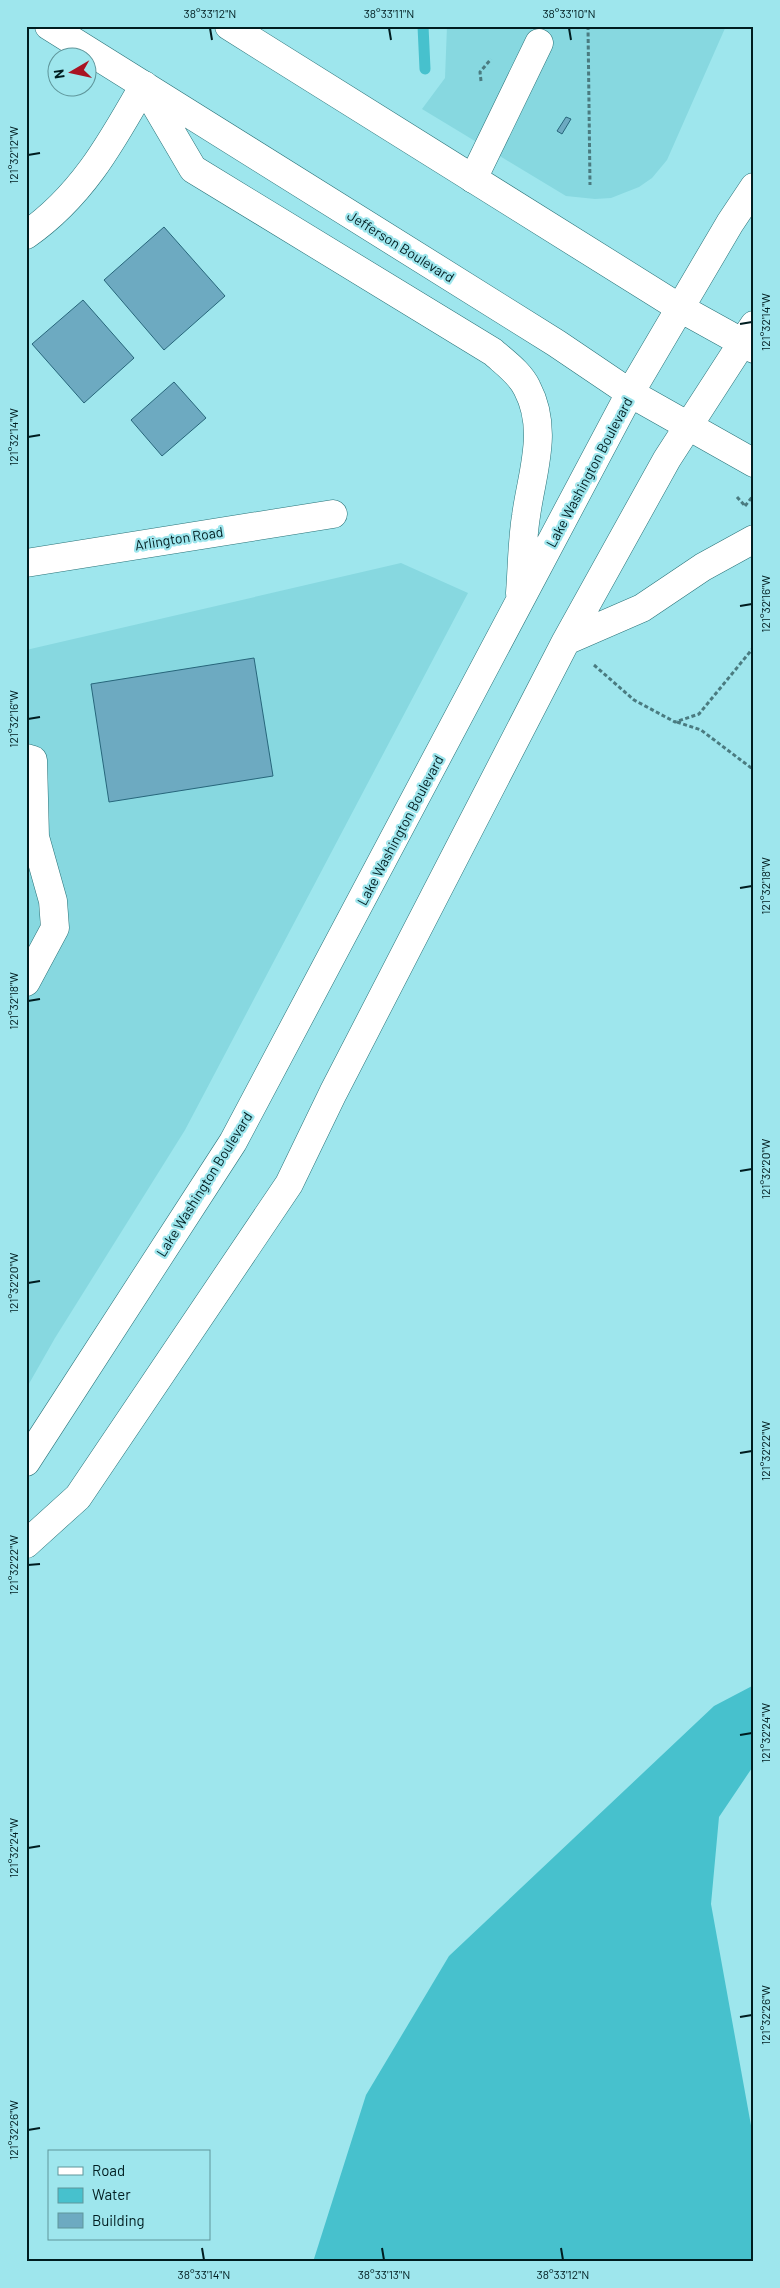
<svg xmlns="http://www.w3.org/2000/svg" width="780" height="2288" font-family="Barlow,sans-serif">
<rect width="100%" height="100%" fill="#9ee6ed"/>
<path fill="#87d8e0" d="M 447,26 L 726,26 L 667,160 L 652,178 L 639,187 L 611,198 L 595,199 L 566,196 L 422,109 L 445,78 Z
M 401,563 L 468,593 L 185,1130 L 55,1338 L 26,1389 L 26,650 Z"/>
<path fill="#47c1cd" d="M 754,1685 L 754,1765 L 719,1817 L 711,1904 L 754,2142 L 754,2262 L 313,2262 L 366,2095 L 449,1956 L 714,1706 Z"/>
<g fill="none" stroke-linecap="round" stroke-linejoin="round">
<path stroke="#47c1cd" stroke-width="11" d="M 423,26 L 425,69"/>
</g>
<path fill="#6daac1" stroke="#27667b" d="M 566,117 L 571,119 L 562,134 L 557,131 Z
M 164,227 L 225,296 L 164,350 L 104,280 Z
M 83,300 L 134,358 L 84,403 L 32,344 Z
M 174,382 L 206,418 L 162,456 L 131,420 Z
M 254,658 L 273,776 L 109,802 L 91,684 Z"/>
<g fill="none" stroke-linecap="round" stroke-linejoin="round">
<g stroke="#287278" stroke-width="29">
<path id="minor" d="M 473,179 L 539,43
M 26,235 C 82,196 111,143 144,85
M 680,308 L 730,223 L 754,187
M 742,343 L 754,325
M 26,563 L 333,514
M 26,758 L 33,760 L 35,837 L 53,901 L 55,928 L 26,982"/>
</g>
<g stroke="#287278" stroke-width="29">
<path id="major" d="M 49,26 L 556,343 L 630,393 L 754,463
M 229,26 L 680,308 L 754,349
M 146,89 L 193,169 L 493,352 C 504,362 520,373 527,388 C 549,430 532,472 526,516 C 522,541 522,567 520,593
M 566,641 L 642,608 L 703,567 L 754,539
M 26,1462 L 233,1142 L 630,393 L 680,308
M 26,1544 L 78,1497 L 289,1184 L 333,1093 L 566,641 L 667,459 L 742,343"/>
</g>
<path stroke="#4a7b80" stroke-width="3" stroke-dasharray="4 2.5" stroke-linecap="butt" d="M 588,26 L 590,185
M 481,81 L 480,72 L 491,59
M 737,497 L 745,506
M 745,506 L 753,496
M 594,665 L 634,700 L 675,722 L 699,714 L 754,647
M 677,722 L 701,730 L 754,770"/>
<use href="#minor" stroke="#fff" stroke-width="28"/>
<use href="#major" stroke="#fff" stroke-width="28"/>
</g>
<path fill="none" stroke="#001d20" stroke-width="2" d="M 210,28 L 212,40M 389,28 L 391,40M 569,28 L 571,40M 28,155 L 40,153M 740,324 L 752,322M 28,437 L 40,435M 740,606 L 752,604M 28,719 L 40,717M 740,888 L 752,886M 28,1001 L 40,999M 740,1171 L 752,1169M 28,1283 L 40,1281M 740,1453 L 752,1451M 28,1565 L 40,1564M 740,1735 L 752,1733M 28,1848 L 40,1846M 740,2017 L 752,2015M 28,2130 L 40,2128M 202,2248 L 204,2260M 382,2248 L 384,2260M 561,2248 L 563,2260"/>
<g text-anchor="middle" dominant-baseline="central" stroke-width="4.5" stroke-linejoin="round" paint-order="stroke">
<g font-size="14" fill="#001d20" stroke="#9ee6ed">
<text transform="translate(401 246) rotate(32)">Jefferson Boulevard</text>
<text transform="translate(589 472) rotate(-62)">Lake Washington Boulevard</text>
<text transform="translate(179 538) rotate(-9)">Arlington Road</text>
<text transform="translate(400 830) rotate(-62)">Lake Washington Boulevard</text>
<text transform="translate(204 1184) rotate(-58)">Lake Washington Boulevard</text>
</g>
</g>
<rect width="780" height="2288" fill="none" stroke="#9ee6ed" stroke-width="55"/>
<rect x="48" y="2150" width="162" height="90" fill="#9ee6ed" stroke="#5f969b"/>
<rect x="58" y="2167" width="25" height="8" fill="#ffffff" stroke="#5f969b"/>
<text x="92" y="2176" font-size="15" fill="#001d20">Road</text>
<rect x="58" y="2188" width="25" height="15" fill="#47c1cd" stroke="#5f969b"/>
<text x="92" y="2200" font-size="15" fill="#001d20">Water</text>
<rect x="58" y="2213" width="25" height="15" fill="#6daac1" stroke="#5f969b"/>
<text x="92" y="2226" font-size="15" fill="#001d20">Building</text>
<g transform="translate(72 72) rotate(261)"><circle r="24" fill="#9ee6ed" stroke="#5f969b"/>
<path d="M0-4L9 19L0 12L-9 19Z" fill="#a91323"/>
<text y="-8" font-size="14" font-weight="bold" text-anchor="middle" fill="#001d20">N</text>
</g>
<rect x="28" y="28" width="724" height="2232" fill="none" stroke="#001d20" stroke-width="2"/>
<g font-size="12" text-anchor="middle" fill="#001d20">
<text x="210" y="18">38°33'12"N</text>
<text x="389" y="18">38°33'11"N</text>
<text x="569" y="18">38°33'10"N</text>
<text transform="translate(14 155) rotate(-90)" y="4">121°32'12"W</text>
<text transform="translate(766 322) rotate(-90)" y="4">121°32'14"W</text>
<text transform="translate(14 437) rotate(-90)" y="4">121°32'14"W</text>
<text transform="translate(766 604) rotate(-90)" y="4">121°32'16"W</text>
<text transform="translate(14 719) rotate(-90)" y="4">121°32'16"W</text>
<text transform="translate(766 886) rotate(-90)" y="4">121°32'18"W</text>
<text transform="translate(14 1001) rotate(-90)" y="4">121°32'18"W</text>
<text transform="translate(766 1169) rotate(-90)" y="4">121°32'20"W</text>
<text transform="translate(14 1283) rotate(-90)" y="4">121°32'20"W</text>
<text transform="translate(766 1451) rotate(-90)" y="4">121°32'22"W</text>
<text transform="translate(14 1565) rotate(-90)" y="4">121°32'22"W</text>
<text transform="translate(766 1733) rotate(-90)" y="4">121°32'24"W</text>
<text transform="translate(14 1848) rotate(-90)" y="4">121°32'24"W</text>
<text transform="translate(766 2015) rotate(-90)" y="4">121°32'26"W</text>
<text transform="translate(14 2130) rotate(-90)" y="4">121°32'26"W</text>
<text x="204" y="2279">38°33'14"N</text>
<text x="384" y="2279">38°33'13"N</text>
<text x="563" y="2279">38°33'12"N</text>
</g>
</svg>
